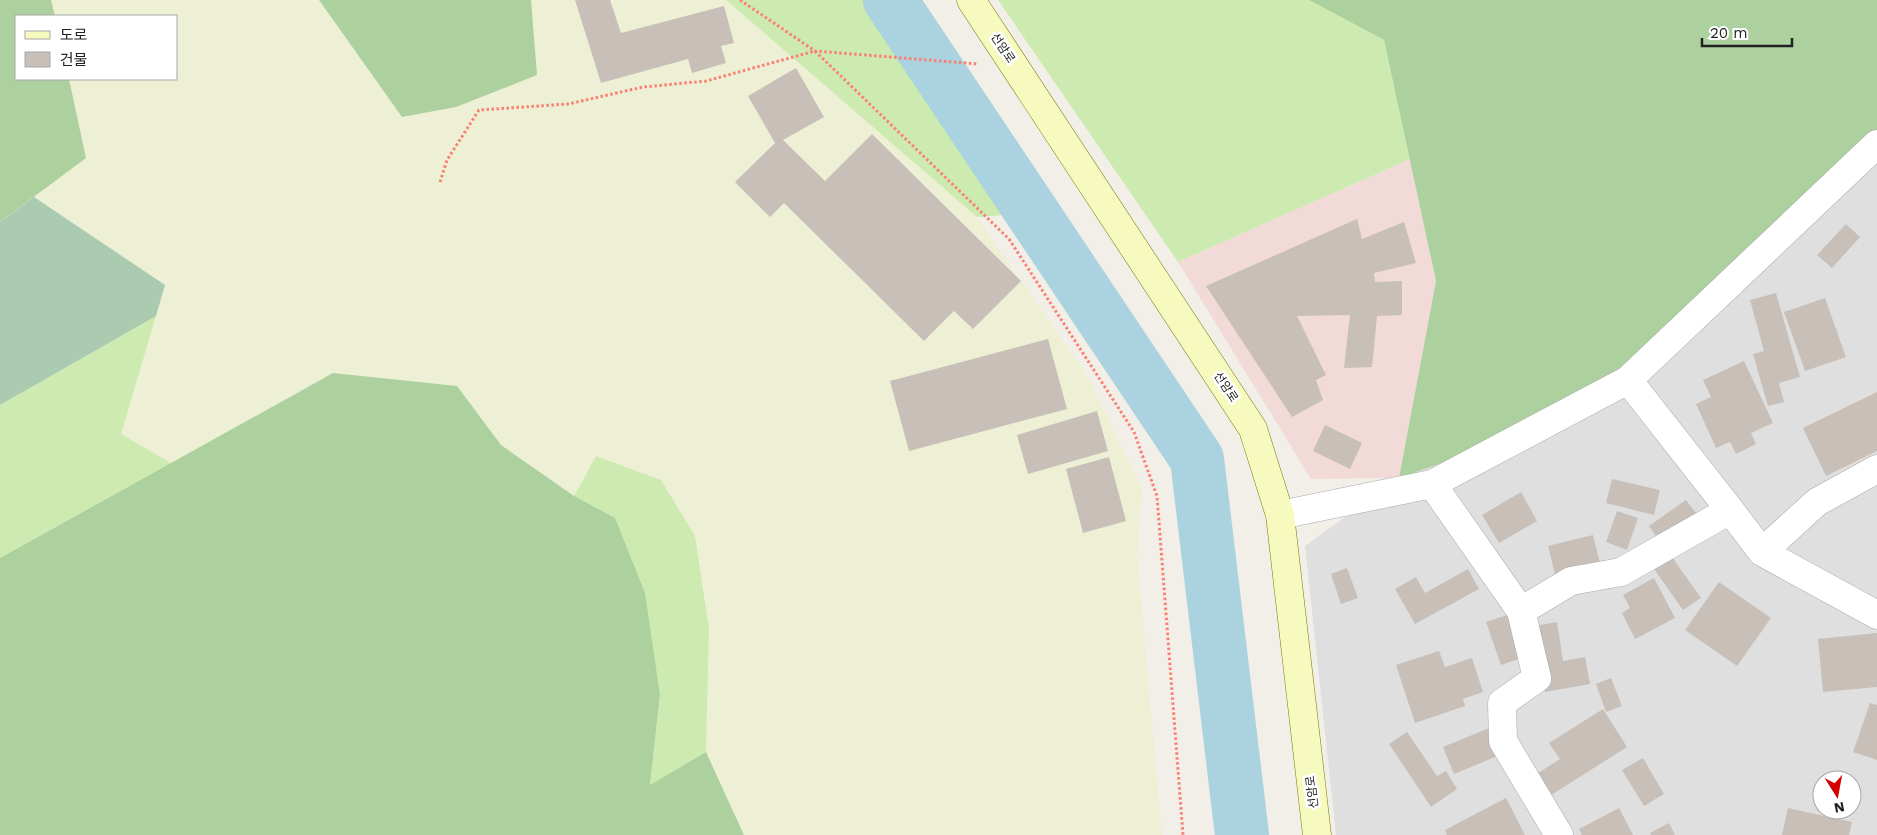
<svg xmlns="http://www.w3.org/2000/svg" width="1877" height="835" font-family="'Work Sans','Noto Sans KR',sans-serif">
<rect width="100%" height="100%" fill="#f2efe9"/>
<path fill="#e0dfdf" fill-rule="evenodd" d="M 1877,134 L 1877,835 L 1336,835 L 1305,546 L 1399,478 L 1465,455 ZM 1822,780 L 1852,780 L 1852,810 L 1822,810 Z"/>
<path fill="#f2dad9" d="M 1410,159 L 1436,281 L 1399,478 L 1311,479 L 1178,262 Z"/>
<path fill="#eef0d5" d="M 51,0 L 319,0 L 402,116 L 537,75 L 531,0 L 731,0 L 809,62 L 977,217 L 1087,375 L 1142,488 L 1137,553 L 1162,835 L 744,835 L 706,752 L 709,629 L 596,456 L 574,496 L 501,445 L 457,386 L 333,373 L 171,463 L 121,434 L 165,285 L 34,197 L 86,157 L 69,79 L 176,79 L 176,16 L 55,16 Z"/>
<path fill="#cdebb0" d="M 726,0 L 866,0 L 1019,214 L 977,217 Z
M 998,0 L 1309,0 L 1384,40 L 1410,159 L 1178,262 Z
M 156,316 L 121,434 L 171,463 L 0,558 L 0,405 Z
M 596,456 L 661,480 L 695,536 L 709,629 L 706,752 L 650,786 L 660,695 L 574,496 Z"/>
<path fill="#add19e" d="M 0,0 L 51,0 L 55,16 L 16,16 L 16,79 L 69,79 L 86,158 L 0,222 Z
M 319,0 L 531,0 L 537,75 L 456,107 L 402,117 Z
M 1309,0 L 1877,0 L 1877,134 L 1627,367 L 1465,455 L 1399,478 L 1436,281 L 1384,40 Z
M 333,373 L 457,386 L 501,445 L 574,496 L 615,518 L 645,593 L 660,695 L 650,785 L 706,752 L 744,835 L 0,835 L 0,558 Z"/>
<path fill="#aacbaf" d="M 34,197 L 165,285 L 156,316 L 0,405 L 0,222 Z"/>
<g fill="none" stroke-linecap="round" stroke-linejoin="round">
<path stroke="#aad3df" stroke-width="54" d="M 890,0 L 1197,459 L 1242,835"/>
</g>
<path fill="#c7bfb8" d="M 575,0 L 610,0 L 621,33 L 724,6 L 734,43 L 721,46 L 726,63 L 692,73 L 688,59 L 601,83 Z
M 796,68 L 824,117 L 783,140 L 825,181 L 872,134 L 1021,281 L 973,329 L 954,311 L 924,341 L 784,203 L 770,217 L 735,182 L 775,143 L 748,96 Z
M 1357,219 L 1362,239 L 1404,222 L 1416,263 L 1374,273 L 1375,282 L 1402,281 L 1402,315 L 1377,316 L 1372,367 L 1344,368 L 1350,315 L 1297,316 L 1326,375 L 1316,380 L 1323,400 L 1292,417 L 1206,286 Z
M 1846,224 L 1860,237 L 1832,268 L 1817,255 Z
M 1776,293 L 1800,377 L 1779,383 L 1784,402 L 1768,406 L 1753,354 L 1764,351 L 1750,300 Z
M 1825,298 L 1846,357 L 1805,371 L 1784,312 Z
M 1048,339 L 1067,409 L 909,451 L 890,381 Z
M 1744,361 L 1773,423 L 1751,433 L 1756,444 L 1736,454 L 1730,442 L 1716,448 L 1696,404 L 1711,397 L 1703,380 Z
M 1877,392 L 1877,451 L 1826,476 L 1803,428 Z
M 1097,411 L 1108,451 L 1028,474 L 1017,435 Z
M 1325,425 L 1362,443 L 1350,469 L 1313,451 Z
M 1109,457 L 1126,521 L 1083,533 L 1066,469 Z
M 1612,479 L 1660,490 L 1654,515 L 1606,503 Z
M 1521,492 L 1537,521 L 1499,543 L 1482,515 Z
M 1686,500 L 1696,513 L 1659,540 L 1649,526 Z
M 1617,511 L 1638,518 L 1627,550 L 1606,542 Z
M 1593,535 L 1601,567 L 1556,578 L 1548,546 Z
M 1672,557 L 1701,598 L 1683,610 L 1654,569 Z
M 1347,568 L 1358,598 L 1341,604 L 1331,574 Z
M 1468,569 L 1479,589 L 1415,624 L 1395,589 L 1416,577 L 1425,593 Z
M 1654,578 L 1675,618 L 1635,639 L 1622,613 L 1630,608 L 1623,595 Z
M 1719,582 L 1771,618 L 1737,666 L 1685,630 Z
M 1507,615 L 1521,658 L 1501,665 L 1486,622 Z
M 1557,622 L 1563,661 L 1585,657 L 1590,684 L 1545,692 L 1534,626 Z
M 1877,633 L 1877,687 L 1823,692 L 1818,639 Z
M 1439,651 L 1445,667 L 1472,658 L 1483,692 L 1463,699 L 1465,706 L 1415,723 L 1396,665 Z
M 1611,678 L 1622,706 L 1606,712 L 1596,684 Z
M 1870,703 L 1877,705 L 1877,760 L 1853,752 Z
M 1603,709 L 1627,747 L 1548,797 L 1535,775 L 1560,759 L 1549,743 Z
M 1489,728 L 1500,755 L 1454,774 L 1443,747 Z
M 1407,732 L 1437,776 L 1446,771 L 1457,789 L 1431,807 L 1389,744 Z
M 1643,758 L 1664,794 L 1644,806 L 1622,770 Z
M 1506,798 L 1525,835 L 1447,835 L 1445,830 Z
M 1619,808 L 1633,835 L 1582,835 L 1579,829 Z
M 1788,808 L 1852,822 L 1849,835 L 1782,835 Z
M 1669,823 L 1675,835 L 1651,835 L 1650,833 Z"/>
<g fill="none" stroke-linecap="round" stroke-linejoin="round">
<g stroke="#a9a9a9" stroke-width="29">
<path id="minor" d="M 1628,380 L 1730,510
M 1877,469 L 1817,502 L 1762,552 L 1877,615
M 1432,484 L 1628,380 L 1877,144
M 1280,515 L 1432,484 L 1521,611 L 1571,581 L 1621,572 L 1730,510 L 1762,552
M 1521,611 L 1537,678 L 1502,703 L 1503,741 L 1559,835"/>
</g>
<g stroke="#707d05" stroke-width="29">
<path id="secondary" d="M 971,0 L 1253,429 L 1280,515 L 1317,835"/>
</g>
<path stroke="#fa8072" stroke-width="3" stroke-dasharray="2.5 2.5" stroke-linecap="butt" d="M 740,0 L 815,51 L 978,64
M 440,182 L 447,160 L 479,110 L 568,104 L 643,87 L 706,81 L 815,51 L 1009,239 L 1134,432 L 1157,496 L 1183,835"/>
<use href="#minor" stroke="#fff" stroke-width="28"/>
<use href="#secondary" stroke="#f7fabf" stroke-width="28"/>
</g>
<g text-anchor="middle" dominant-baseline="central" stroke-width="5" stroke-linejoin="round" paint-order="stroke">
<g font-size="12" fill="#222" stroke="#fff">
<text transform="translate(1003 48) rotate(56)">선암로</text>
<text transform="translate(1226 387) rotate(57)">선암로</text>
<text transform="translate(1312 792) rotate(-97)">선암로</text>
</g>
</g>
<rect x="15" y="15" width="162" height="65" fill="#ffffff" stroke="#a7a7a7"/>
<rect x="25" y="31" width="25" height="8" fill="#f7fabf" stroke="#a7a7a7"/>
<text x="60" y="40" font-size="15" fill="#222222">도로</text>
<rect x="25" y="52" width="25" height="15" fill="#c7bfb8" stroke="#a7a7a7"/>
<text x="60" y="65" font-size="15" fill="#222222">건물</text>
<g transform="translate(1837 795) rotate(169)"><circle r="24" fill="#ffffff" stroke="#a7a7a7"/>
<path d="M0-4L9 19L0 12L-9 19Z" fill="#d40000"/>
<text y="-8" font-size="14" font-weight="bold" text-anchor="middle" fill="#222222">N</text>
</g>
<path d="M1702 38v8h90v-8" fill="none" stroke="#222222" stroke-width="2.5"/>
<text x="1710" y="38" font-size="15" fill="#222222" stroke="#ffffff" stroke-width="4" paint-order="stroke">20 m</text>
</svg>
